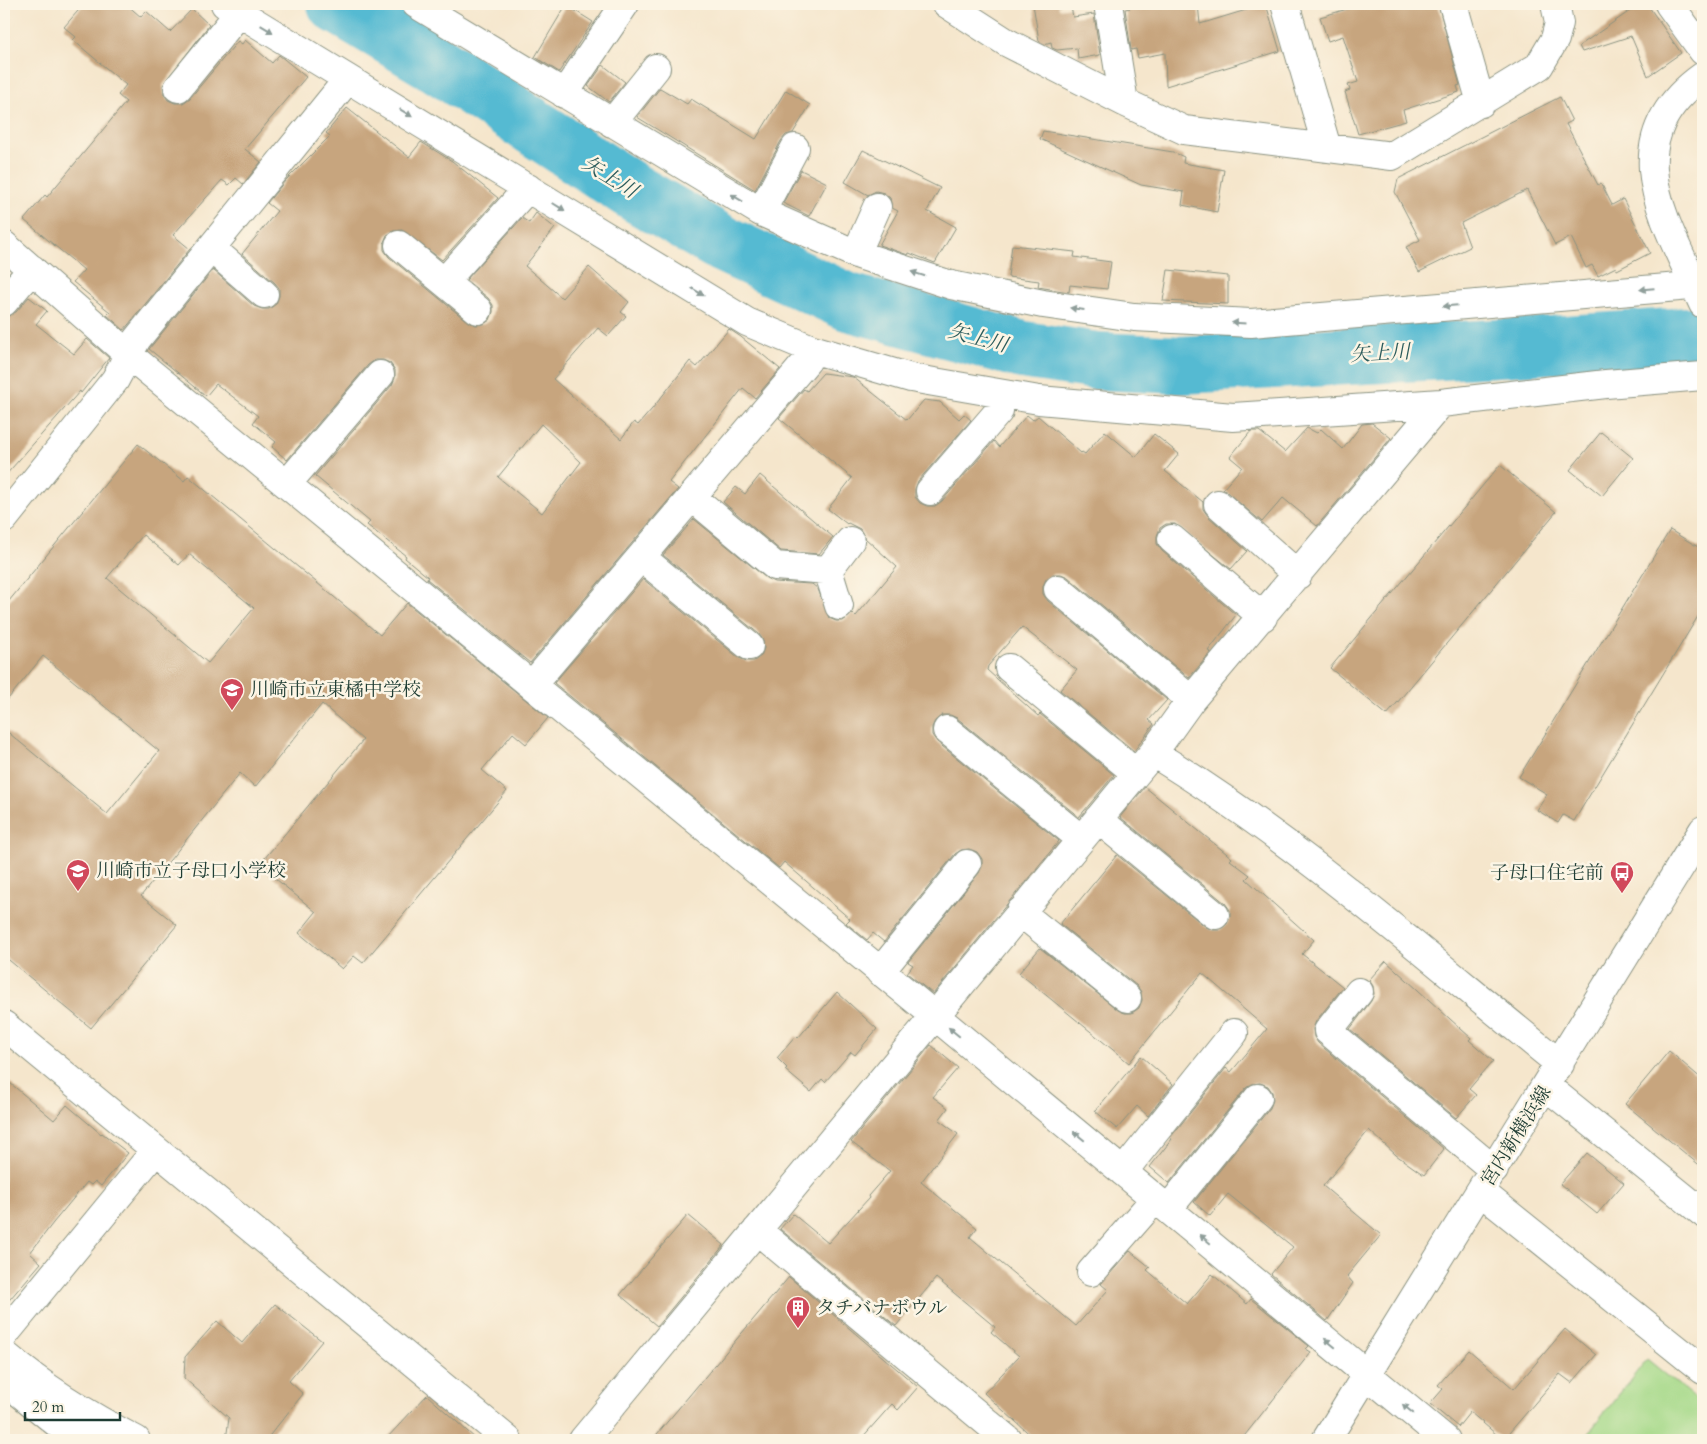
<svg xmlns="http://www.w3.org/2000/svg" width="1707" height="1444" font-family="Cardo,'Noto Serif JP',serif">
<rect width="100%" height="100%" fill="#fcf5e5"/>
<filter id="ink" filterUnits="userSpaceOnUse"><feTurbulence type="fractalNoise" baseFrequency=".02" numOctaves="2"/><feDisplacementMap in="SourceGraphic" scale="10" xChannelSelector="R" yChannelSelector="G"/><feConvolveMatrix kernelMatrix="1 2 1 2 8 2 1 2 1" color-interpolation-filters="sRGB"/></filter>
<filter id="wash" filterUnits="userSpaceOnUse"><feTurbulence type="fractalNoise" baseFrequency=".0096" numOctaves="4" result="noise"/><feDisplacementMap in="SourceGraphic" scale="20" xChannelSelector="R" yChannelSelector="G"/><feGaussianBlur stdDeviation="1.12" result="paint"/><feColorMatrix in="noise" values="0 0 0 0 0 0 0 0 0 0 0 0 0 0 0 0 0 1.4 0 .05"/><feComposite in="paint" operator="in"/></filter>
<g filter="url(#wash)">
<rect width="100%" height="100%" fill="#f5e6cc"/>
<path fill="#a6d989" stroke="#628b5e" d="M 1647,1359 L 1703,1405 L 1703,1440 L 1583,1440 Z"/>
<g fill="none" stroke-linecap="round" stroke-linejoin="round">
<path stroke="#54bad2" stroke-width="58" d="M 336,4 L 440,66 L 635,193 L 723,244 L 848,302 L 1023,350 L 1097,361 L 1181,365 L 1535,346 L 1703,335"/>
</g>
<g id="blocks">
<path fill="#c7a57e" fill-rule="evenodd" d="M 84,4 L 126,4 L 141,17 L 146,11 L 170,32 L 192,9 L 209,25 L 163,85 L 164,94 L 168,100 L 175,103 L 183,103 L 190,98 L 238,41 L 242,44 L 245,40 L 272,63 L 279,55 L 306,77 L 245,149 L 261,162 L 243,184 L 236,178 L 229,185 L 222,180 L 173,235 L 190,249 L 124,330 L 107,315 L 110,312 L 73,282 L 84,270 L 24,220 L 45,195 L 47,197 L 126,102 L 118,95 L 126,85 L 73,40 L 76,37 L 64,27 Z
M 1033,4 L 1058,4 L 1059,9 L 1071,7 L 1073,17 L 1094,14 L 1100,55 L 1078,59 L 1077,48 L 1057,50 L 1052,48 L 1051,42 L 1044,44 L 1039,41 Z
M 1129,4 L 1198,4 L 1200,24 L 1266,4 L 1280,51 L 1166,86 L 1165,53 L 1138,58 L 1136,49 L 1131,50 L 1125,9 L 1130,8 Z
M 1364,4 L 1438,4 L 1460,85 L 1457,86 L 1459,92 L 1403,110 L 1406,121 L 1358,134 L 1345,92 L 1350,90 L 1348,85 L 1358,82 L 1343,36 L 1328,41 L 1320,17 Z
M 1640,4 L 1647,4 L 1681,53 L 1648,76 L 1631,36 L 1582,52 L 1579,46 Z
M 566,5 L 593,22 L 559,72 L 535,57 Z
M 603,65 L 625,82 L 609,102 L 588,86 Z
M 660,88 L 687,104 L 691,99 L 756,139 L 786,90 L 810,105 L 793,133 L 786,135 L 781,141 L 755,190 L 637,117 Z
M 1560,97 L 1572,121 L 1566,124 L 1598,185 L 1601,183 L 1612,205 L 1623,199 L 1650,253 L 1617,270 L 1616,267 L 1598,276 L 1592,265 L 1586,268 L 1571,237 L 1555,245 L 1527,190 L 1461,223 L 1470,247 L 1419,272 L 1406,247 L 1420,240 L 1395,192 L 1398,179 Z
M 347,108 L 409,157 L 421,142 L 452,161 L 498,198 L 442,260 L 402,230 L 393,231 L 387,235 L 384,242 L 384,250 L 389,257 L 468,322 L 476,325 L 484,324 L 490,320 L 493,312 L 493,305 L 488,298 L 466,280 L 522,218 L 529,223 L 536,213 L 555,228 L 525,266 L 562,298 L 589,267 L 629,302 L 621,312 L 626,316 L 608,336 L 598,328 L 553,379 L 621,439 L 634,422 L 638,425 L 652,409 L 690,361 L 697,367 L 729,329 L 741,337 L 780,369 L 755,398 L 743,388 L 669,482 L 678,489 L 530,663 L 427,579 L 428,577 L 405,558 L 406,556 L 367,525 L 370,522 L 315,476 L 392,385 L 395,378 L 395,370 L 390,363 L 383,360 L 375,360 L 368,365 L 287,460 L 272,447 L 276,442 L 253,423 L 258,416 L 216,384 L 206,396 L 149,349 L 213,270 L 254,306 L 262,309 L 269,309 L 276,304 L 279,296 L 279,288 L 275,283 L 242,254 L 277,211 L 267,203 L 285,181 L 330,136 L 326,133 ZM 541,424 L 581,462 L 542,513 L 498,477 Z
M 1043,131 L 1173,152 L 1184,157 L 1183,163 L 1224,170 L 1217,212 L 1182,205 L 1184,192 L 1141,185 L 1040,139 Z
M 863,150 L 940,188 L 927,211 L 956,227 L 935,263 L 909,253 L 908,255 L 879,245 L 898,211 L 892,208 L 890,198 L 884,193 L 876,191 L 868,195 L 845,182 Z
M 801,170 L 827,183 L 809,216 L 783,203 Z
M 1012,245 L 1075,252 L 1074,257 L 1111,262 L 1107,289 L 1070,285 L 1069,292 L 1038,287 L 1039,281 L 1008,277 Z
M 1168,270 L 1228,276 L 1228,304 L 1163,301 Z
M 29,297 L 47,311 L 36,324 L 74,354 L 87,339 L 109,358 L 81,393 L 80,391 L 4,477 L 4,317 L 16,312 Z
M 823,373 L 853,377 L 907,420 L 924,400 L 940,402 L 959,419 L 964,414 L 971,420 L 918,481 L 915,489 L 915,497 L 920,503 L 927,506 L 935,506 L 942,501 L 994,441 L 999,447 L 1027,415 L 1033,420 L 1038,416 L 1081,453 L 1082,452 L 1085,454 L 1105,431 L 1136,457 L 1154,434 L 1179,454 L 1165,471 L 1203,502 L 1203,509 L 1208,516 L 1247,551 L 1231,569 L 1175,524 L 1166,524 L 1160,528 L 1157,536 L 1157,544 L 1162,551 L 1236,615 L 1208,651 L 1211,652 L 1189,678 L 1068,577 L 1061,574 L 1053,574 L 1046,579 L 1043,586 L 1043,594 L 1048,601 L 1167,700 L 1149,720 L 1154,724 L 1134,751 L 1060,690 L 1077,670 L 1022,627 L 988,666 L 987,670 L 1038,716 L 1040,714 L 1114,775 L 1079,817 L 957,718 L 950,715 L 942,715 L 935,721 L 932,727 L 932,735 L 937,742 L 1059,841 L 933,994 L 907,973 L 913,965 L 908,962 L 979,873 L 982,866 L 982,859 L 977,852 L 969,849 L 961,850 L 955,854 L 884,942 L 873,933 L 867,940 L 846,923 L 850,919 L 784,862 L 779,868 L 554,683 L 643,579 L 739,658 L 747,661 L 754,661 L 761,656 L 764,648 L 763,640 L 759,634 L 663,555 L 694,519 L 766,578 L 774,582 L 812,584 L 818,589 L 829,618 L 836,621 L 843,621 L 853,613 L 856,616 L 897,567 L 865,538 L 860,529 L 848,523 L 847,524 L 828,509 L 852,478 L 779,418 L 804,389 L 807,391 Z
M 1372,423 L 1391,438 L 1317,526 L 1283,498 L 1262,522 L 1223,489 L 1242,467 L 1230,457 L 1251,431 L 1259,431 L 1285,452 L 1307,428 L 1317,433 L 1321,429 L 1343,449 L 1362,424 Z
M 1601,432 L 1633,458 L 1602,496 L 1570,470 Z
M 138,444 L 184,481 L 188,476 L 380,635 L 407,603 L 548,718 L 526,744 L 513,733 L 482,770 L 507,791 L 363,963 L 354,956 L 342,969 L 299,933 L 316,912 L 259,865 L 363,740 L 322,704 L 255,787 L 240,773 L 141,896 L 177,925 L 91,1028 L 4,956 L 4,729 L 107,814 L 159,751 L 43,656 L 4,704 L 4,607 ZM 143,535 L 179,565 L 189,554 L 254,608 L 208,663 L 107,578 Z
M 1500,465 L 1556,512 L 1387,715 L 1330,668 Z
M 760,475 L 833,537 L 819,554 L 781,551 L 723,502 L 736,487 L 745,494 Z
M 1670,530 L 1703,550 L 1703,608 L 1574,821 L 1563,815 L 1558,823 L 1537,810 L 1547,794 L 1519,777 Z
M 1145,787 L 1232,858 L 1230,860 L 1250,875 L 1246,879 L 1314,940 L 1302,954 L 1343,987 L 1316,1021 L 1313,1029 L 1314,1037 L 1318,1043 L 1444,1149 L 1424,1175 L 1396,1155 L 1369,1130 L 1323,1186 L 1381,1235 L 1347,1276 L 1353,1283 L 1327,1321 L 1271,1274 L 1293,1247 L 1228,1194 L 1210,1216 L 1194,1202 L 1270,1108 L 1273,1100 L 1272,1092 L 1268,1086 L 1260,1083 L 1252,1084 L 1246,1088 L 1169,1183 L 1150,1167 L 1172,1139 L 1170,1138 L 1226,1068 L 1231,1072 L 1267,1029 L 1202,973 L 1129,1063 L 1019,973 L 1040,948 L 1118,1010 L 1125,1013 L 1132,1013 L 1139,1008 L 1142,1000 L 1141,992 L 1137,986 L 1060,924 L 1117,855 L 1206,927 L 1213,930 L 1220,930 L 1227,924 L 1230,917 L 1230,910 L 1225,903 L 1120,817 Z
M 1386,961 L 1471,1038 L 1469,1040 L 1493,1061 L 1469,1089 L 1476,1095 L 1456,1118 L 1350,1029 L 1371,1001 L 1374,994 L 1373,986 L 1369,980 Z
M 837,992 L 877,1029 L 855,1055 L 851,1052 L 825,1082 L 822,1079 L 811,1092 L 785,1070 L 787,1068 L 777,1058 L 796,1036 L 798,1038 Z
M 931,1045 L 958,1068 L 933,1097 L 948,1108 L 939,1120 L 958,1134 L 921,1182 L 977,1228 L 970,1237 L 1076,1326 L 1108,1290 L 1101,1284 L 1130,1251 L 1150,1267 L 1147,1270 L 1187,1304 L 1212,1274 L 1247,1304 L 1251,1299 L 1309,1346 L 1306,1349 L 1311,1352 L 1241,1440 L 1036,1440 L 984,1393 L 1019,1356 L 991,1332 L 995,1327 L 936,1278 L 896,1326 L 780,1229 L 793,1214 L 828,1243 L 869,1198 L 868,1196 L 890,1171 L 851,1142 Z
M 1669,1051 L 1703,1080 L 1703,1168 L 1625,1104 Z
M 1141,1056 L 1173,1084 L 1148,1116 L 1137,1106 L 1117,1129 L 1095,1111 Z
M 4,1078 L 54,1120 L 67,1105 L 101,1134 L 102,1133 L 128,1153 L 101,1186 L 95,1181 L 91,1185 L 87,1182 L 53,1223 L 30,1253 L 41,1263 L 4,1306 Z
M 1587,1153 L 1624,1183 L 1597,1214 L 1560,1184 Z
M 688,1215 L 724,1245 L 657,1326 L 620,1295 Z
M 789,1277 L 918,1387 L 898,1410 L 892,1404 L 860,1440 L 652,1440 Z
M 275,1304 L 322,1341 L 289,1381 L 303,1394 L 266,1440 L 226,1440 L 229,1418 L 184,1378 L 185,1357 L 217,1321 L 242,1343 Z
M 1565,1329 L 1596,1355 L 1572,1383 L 1560,1374 L 1503,1440 L 1470,1412 L 1458,1427 L 1430,1404 L 1443,1389 L 1438,1385 L 1469,1350 L 1514,1389 Z
M 427,1395 L 477,1440 L 385,1440 Z"/>
</g>
</g>
<g filter="url(#ink)">
<use href="#blocks" fill-opacity="0" stroke="#8a9280" stroke-width="1"/>
<g fill="none" stroke-linecap="round" stroke-linejoin="round">
<g stroke="#8a9280" stroke-width="30">
<path id="minor" d="M 225,4 L 747,322 L 812,349 L 911,378 L 1039,400 L 1233,417 L 1441,403 L 1606,384 L 1703,376
M 416,4 L 761,212 L 856,254 L 951,285 L 1043,304 L 1134,317 L 1251,323 L 1703,285
M 947,4 L 1006,42 L 1124,102 L 1184,130 L 1392,156 L 1539,66 L 1555,39 L 1559,23 L 1555,4
M 1108,4 L 1124,102
M 1285,4 L 1327,148
M 1453,4 L 1481,103
M 1669,4 L 1703,51
M 178,88 L 239,13
M 564,94 L 625,4
M 612,123 L 656,68
M 761,212 L 795,148
M 4,245 L 129,355 L 934,1015 L 1446,1440
M 399,245 L 478,310
M 211,248 L 264,294
M 856,254 L 877,207
M 444,282 L 528,188
M 4,302 L 32,269
M 287,484 L 380,375
M 930,491 L 999,411 L 1000,395
M 692,497 L 775,566 L 828,570
M 1218,504 L 1298,575
M 4,519 L 115,380 L 137,339 L 348,79
M 1172,539 L 1263,617
M 641,557 L 749,646
M 1058,589 L 1191,700
M 839,606 L 828,570 L 850,541
M 1009,668 L 1136,773
M 532,685 L 807,361 L 812,349
M 947,730 L 1081,839
M 1153,753 C 1299,842 1427,957 1560,1064
M 1098,819 L 1215,915
M 1020,912 L 1127,998
M 880,972 L 967,864
M 1359,992 L 1328,1031 L 1494,1170
M 4,1025 L 508,1440
M 1546,1086 L 1703,1213
M 1123,1172 L 1234,1033
M 1481,1192 L 1703,1370
M 1168,1209 L 1258,1098
M 757,1230 L 1008,1440
M 1091,1272 L 1155,1199
M 4,1335 L 156,1150
M 583,1440 L 1153,753 L 1191,700 L 1441,403
M 1326,1440 L 1703,830"/>
</g>
<g stroke="#8a9280" stroke-width="30">
<path id="major" d="M 1703,76 C 1610,142 1668,224 1703,304
M 4,1354 C 44,1388 89,1416 136,1440
M 4,1380 L 63,1428 L 86,1440"/>
</g>
<use href="#minor" stroke="#fff" stroke-width="28"/>
<use href="#major" stroke="#fff" stroke-width="28"/>
</g>
<defs><path id="oneway-solid" d="M-6-.8H1V-3.2L6.5 0L1 3.2V.8H-6Z" transform="scale(1.25)"/></defs>
<g fill="#8f9e9a">
<use href="#oneway-solid" transform="translate(267 29) rotate(31)"/>
<use href="#oneway-solid" transform="translate(406 113) rotate(31)"/>
<use href="#oneway-solid" transform="translate(737 198) rotate(-149)"/>
<use href="#oneway-solid" transform="translate(559 207) rotate(32)"/>
<use href="#oneway-solid" transform="translate(918 274) rotate(-162)"/>
<use href="#oneway-solid" transform="translate(1647 289) rotate(175)"/>
<use href="#oneway-solid" transform="translate(698 292) rotate(32)"/>
<use href="#oneway-solid" transform="translate(1450 306) rotate(175)"/>
<use href="#oneway-solid" transform="translate(1077 309) rotate(-172)"/>
<use href="#oneway-solid" transform="translate(1239 323) rotate(-177)"/>
<use href="#oneway-solid" transform="translate(954 1032) rotate(-140)"/>
<use href="#oneway-solid" transform="translate(1079 1136) rotate(-140)"/>
<use href="#oneway-solid" transform="translate(1205 1239) rotate(-140)"/>
<use href="#oneway-solid" transform="translate(1330 1343) rotate(-140)"/>
<use href="#oneway-solid" transform="translate(1408 1409) rotate(-140)"/>
</g>
</g>
<defs>
<g id="school-pin" transform="scale(1.25)"><path d="M0 17L-7.5 6A9.5 9.5 0 1 1 7.5 6Z" fill="#d1495b" stroke="#fcf5e5"/><path d="M0-5L7-2L0 1L-7-2ZM-4 1L0 2.5L4 1V4Q0 6-4 4Z" fill="#fff"/></g>
<g id="bus-pin" transform="scale(1.25)"><path d="M0 17L-7.5 6A9.5 9.5 0 1 1 7.5 6Z" fill="#d1495b" stroke="#fcf5e5"/><path d="M-5-6H5V4H4V6H2V4H-2V6H-4V4H-5ZM-3.5-4V0h7V-4ZM-3.5 1.2v1.5H-2V1.2ZM2 1.2v1.5H3.5V1.2Z" fill="#fff"/></g>
<g id="building-pin" transform="scale(1.25)"><path d="M0 17L-7.5 6A9.5 9.5 0 1 1 7.5 6Z" fill="#d1495b" stroke="#fcf5e5"/><path d="M-4-6H4V6H1V3H-1V6H-4ZM-2.5-4.3h1.7v1.8h-1.7ZM.8-4.3h1.7v1.8H.8ZM-2.5-1h1.7V.8h-1.7ZM.8-1h1.7V.8H.8Z" fill="#fff"/></g>
</defs>
<g fill-rule="evenodd">
<use href="#school-pin" x="232" y="690"/>
<use href="#school-pin" x="78" y="871"/>
<use href="#bus-pin" x="1622" y="873"/>
<use href="#building-pin" x="798" y="1308"/>
</g>
<g text-anchor="middle" dominant-baseline="central" stroke-width="5" stroke-linejoin="round" paint-order="stroke">
<g font-size="19" fill="#1f3d34" stroke="#fcf5e5" text-anchor="start">
<text x="250" y="690">川崎市立東橘中学校</text>
<text x="96" y="871">川崎市立子母口小学校</text>
<text x="1604" y="873" text-anchor="end">子母口住宅前</text>
<text x="816" y="1308">タチバナボウル</text>
</g>
<g font-size="19" fill="#1f3d34" stroke="#fcf5e5">
<text transform="translate(1516 1136) rotate(-58)">宮内新横浜線</text>
</g>
<g font-size="20" font-style="italic" fill="#2c5c5c" stroke="#fcf5e5">
<text transform="translate(610 177) rotate(32)">矢上川</text>
<text transform="translate(978 338) rotate(15)">矢上川</text>
<text transform="translate(1380 353) rotate(-3)">矢上川</text>
</g>
</g>
<rect width="1707" height="1444" fill="none" stroke="#fcf5e5" stroke-width="20"/>
<path d="M25 1412v8h95v-8" fill="none" stroke="#1f3d34" stroke-width="2.5"/>
<text x="32" y="1412" font-size="15" fill="#1f3d34" stroke="#fcf5e5" stroke-width="4" paint-order="stroke">20 m</text>
</svg>
